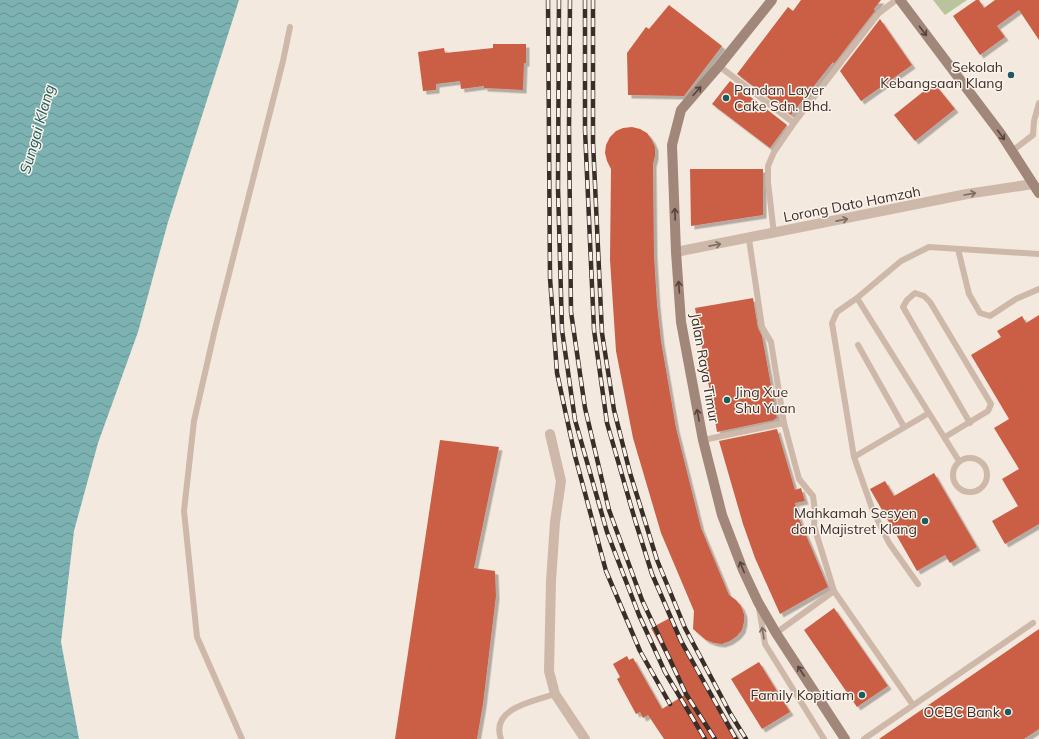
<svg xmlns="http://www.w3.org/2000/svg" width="1039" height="739" font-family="Mulish,sans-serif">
<defs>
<pattern id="water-waves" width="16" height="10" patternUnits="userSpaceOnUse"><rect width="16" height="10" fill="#7cb2b2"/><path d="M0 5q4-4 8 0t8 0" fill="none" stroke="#679191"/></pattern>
<filter id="shadow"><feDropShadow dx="3.5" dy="3.5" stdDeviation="0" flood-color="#0004"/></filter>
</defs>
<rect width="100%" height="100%" fill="#f4e9de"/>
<path fill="#b9c49d" d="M 933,0 L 967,0 L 945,15 Z"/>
<path fill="url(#water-waves)" d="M 0,0 L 239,0 L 168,222 L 138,332 L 98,443 L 74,531 L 61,642 L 79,739 L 0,739 Z"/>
<path fill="#ca5f45" filter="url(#shadow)" d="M 801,0 L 881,0 L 874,9 L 875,11 L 834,64 L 833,62 L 791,115 L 737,74 L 788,7 L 793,11 Z
M 976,0 L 979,0 L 984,8 L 995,0 L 1039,0 L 1039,40 L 1019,10 L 997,26 L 1005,37 L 980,55 L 953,16 Z
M 669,5 L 722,46 L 684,96 L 628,95 L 627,53 L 646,27 L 649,29 Z
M 880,19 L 912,65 L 861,101 L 840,71 Z
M 493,44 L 526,44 L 526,63 L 524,63 L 523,90 L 484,88 L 484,86 L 461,89 L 460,81 L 436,84 L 436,90 L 423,91 L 418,52 L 444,48 L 445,53 L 493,48 Z
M 730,81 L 787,125 L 770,148 L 712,104 Z
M 934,83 L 955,109 L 915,141 L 894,115 Z
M 632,127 L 640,129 L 647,133 L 652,140 L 655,147 L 655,156 L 653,164 L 654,255 L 657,304 L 661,341 L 676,428 L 701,528 L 729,595 L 736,600 L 741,606 L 744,614 L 744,622 L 742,630 L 737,636 L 730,641 L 722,644 L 714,643 L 706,640 L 693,629 L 694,611 L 661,533 L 633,438 L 616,351 L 610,260 L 611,169 L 607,161 L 605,153 L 606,145 L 610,137 L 616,131 L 623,128 Z
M 690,169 L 763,169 L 763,215 L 691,226 Z
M 753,298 L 758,328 L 762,336 L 777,418 L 774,419 L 775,420 L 717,432 L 695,308 Z
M 1039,315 L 1039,524 L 1005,544 L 992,521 L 1018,506 L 1002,479 L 1019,469 L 994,428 L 1009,419 L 971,355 L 1001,337 L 997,331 L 1022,316 L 1026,323 Z
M 777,429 L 795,490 L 801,488 L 805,501 L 795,503 L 800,521 L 828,587 L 780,614 L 755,558 L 743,524 L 719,441 Z
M 440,440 L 499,447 L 474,568 L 495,571 L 496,596 L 483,704 L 477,739 L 395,739 Z
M 934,473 L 977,547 L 950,563 L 945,555 L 917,571 L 870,489 L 885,481 L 894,496 Z
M 834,608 L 888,686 L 857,707 L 804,630 Z
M 670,618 L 704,683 L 739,739 L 664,739 L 648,715 L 643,718 L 640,712 L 636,714 L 617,679 L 620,677 L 613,664 L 627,656 L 629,660 L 633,658 L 662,709 L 686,694 L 651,628 Z
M 1039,629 L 1039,729 L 1024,739 L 879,739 Z
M 759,662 L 790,712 L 762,729 L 731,679 Z"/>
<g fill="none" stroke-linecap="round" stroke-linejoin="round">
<path stroke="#cdb8a9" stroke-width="6" d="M 719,66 L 794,123
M 1012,151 L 1033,135 L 1034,121 L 1039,103
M 774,234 L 768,182 L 768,166 L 774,152 L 794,123 L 879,13 L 896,0
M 749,239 L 762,327 L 771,342 L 784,423
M 958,249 L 969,294 L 980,313 L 990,316 L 1016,299 L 1039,289
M 857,298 L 959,461
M 858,345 L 904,427
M 945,437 L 988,411 L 991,404 L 930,302 L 924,296 L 915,293 L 907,300 L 903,307 L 970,423
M 703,440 L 784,423 L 799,479 L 813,496 L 815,511 L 814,526 L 834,591 L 776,633
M 854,457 L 929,413
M953 475a17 17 0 1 1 34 0a17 17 0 1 1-34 0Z
M 918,584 L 889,543 L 873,511 L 854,457 L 832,323 L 837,312 L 857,298 L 901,261 L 929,247 L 1039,254
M 834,591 L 913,705
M 759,608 L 765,644 L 824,739
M 242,739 L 197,637 L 184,511 L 194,421 L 215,329 L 283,61 L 290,27
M 501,739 C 490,708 534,701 555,694
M 864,739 L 1033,623"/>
<path stroke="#cdb8a9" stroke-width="10" d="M 676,252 L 967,194 L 1033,184
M 550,434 L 561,481 L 555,522 L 551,581 L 549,671 L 555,694 L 585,739"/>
<path stroke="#a1867a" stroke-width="10" d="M 772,0 L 719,66 L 681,110 L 672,145 L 676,252 L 681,322 L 703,440 L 722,515 L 743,570 L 758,602 L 776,633 L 845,739
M 900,0 L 1001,134 L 1039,193"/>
<g stroke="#3a2e29" stroke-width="4.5">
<path id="rail" d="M 548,0 L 550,278 L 557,373 L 575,456 L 606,571 L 640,651 L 670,704
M 559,0 L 558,188 L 562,330 L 575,420 L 607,532 L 639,615 L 665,672 L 705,739
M 570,0 L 569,127 L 571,312 L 585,408 L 609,510 L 642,600 L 686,694 L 715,739
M 585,0 L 585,130 L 594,330 L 607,423 L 635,520 L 652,574 L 681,641 L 736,739
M 593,0 L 593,142 L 602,333 L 614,410 L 630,473 L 657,560 L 685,628 L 730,713 L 746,739"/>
</g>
<use href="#rail" stroke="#fbf3eb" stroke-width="3" stroke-dasharray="9" stroke-linecap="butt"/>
</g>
<defs><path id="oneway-shaft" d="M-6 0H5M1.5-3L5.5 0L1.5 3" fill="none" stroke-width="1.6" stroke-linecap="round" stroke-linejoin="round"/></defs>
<g stroke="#54443d">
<use href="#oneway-shaft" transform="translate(923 31) rotate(53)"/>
<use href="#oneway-shaft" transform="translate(697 91) rotate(-48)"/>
<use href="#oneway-shaft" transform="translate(1001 135) rotate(54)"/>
<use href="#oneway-shaft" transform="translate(675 214) rotate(-92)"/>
<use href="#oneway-shaft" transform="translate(679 287) rotate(-94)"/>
<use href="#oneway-shaft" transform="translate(698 415) rotate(-101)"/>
<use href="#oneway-shaft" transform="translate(742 567) rotate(-112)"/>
<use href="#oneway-shaft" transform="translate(801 671) rotate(-123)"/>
</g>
<g stroke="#7c6c63">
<use href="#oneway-shaft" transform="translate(970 194) rotate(-10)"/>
<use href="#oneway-shaft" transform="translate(842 220) rotate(-11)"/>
<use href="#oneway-shaft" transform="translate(715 245) rotate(-11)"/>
<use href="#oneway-shaft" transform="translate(763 633) rotate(-99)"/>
</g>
<g fill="#1d5c5d" stroke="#fbf3eb" stroke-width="1.5">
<circle cx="1011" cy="75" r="4"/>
<circle cx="726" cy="98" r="4"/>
<circle cx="727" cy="400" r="4"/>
<circle cx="925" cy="521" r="4"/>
<circle cx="862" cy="695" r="4"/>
<circle cx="1008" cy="712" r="4"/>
</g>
<g text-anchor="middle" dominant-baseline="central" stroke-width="3" stroke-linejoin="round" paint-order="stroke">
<g font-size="14" fill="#3a2e29" stroke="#fbf3eb" text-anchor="end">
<text x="1003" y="67">Sekolah<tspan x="1003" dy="16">Kebangsaan Klang</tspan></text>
<text x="734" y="90" text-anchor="start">Pandan Layer<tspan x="734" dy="16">Cake Sdn. Bhd.</tspan></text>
<text x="735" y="392" text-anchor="start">Jing Xue<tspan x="735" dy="16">Shu Yuan</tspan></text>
<text x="917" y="513">Mahkamah Sesyen<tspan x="917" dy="16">dan Majistret Klang</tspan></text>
<text x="854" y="695">Family Kopitiam</text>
<text x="1000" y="712">OCBC Bank</text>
</g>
<g font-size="14" fill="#3a2e29" stroke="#fbf3eb">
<text transform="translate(852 204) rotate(-11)">Lorong Dato Hamzah</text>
<text transform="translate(705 368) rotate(80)">Jalan Raya Timur</text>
</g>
<g font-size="15" font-style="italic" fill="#1d5c5d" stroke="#fbf3eb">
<text transform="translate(37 129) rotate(-74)">Sungai Klang</text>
</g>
</g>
</svg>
